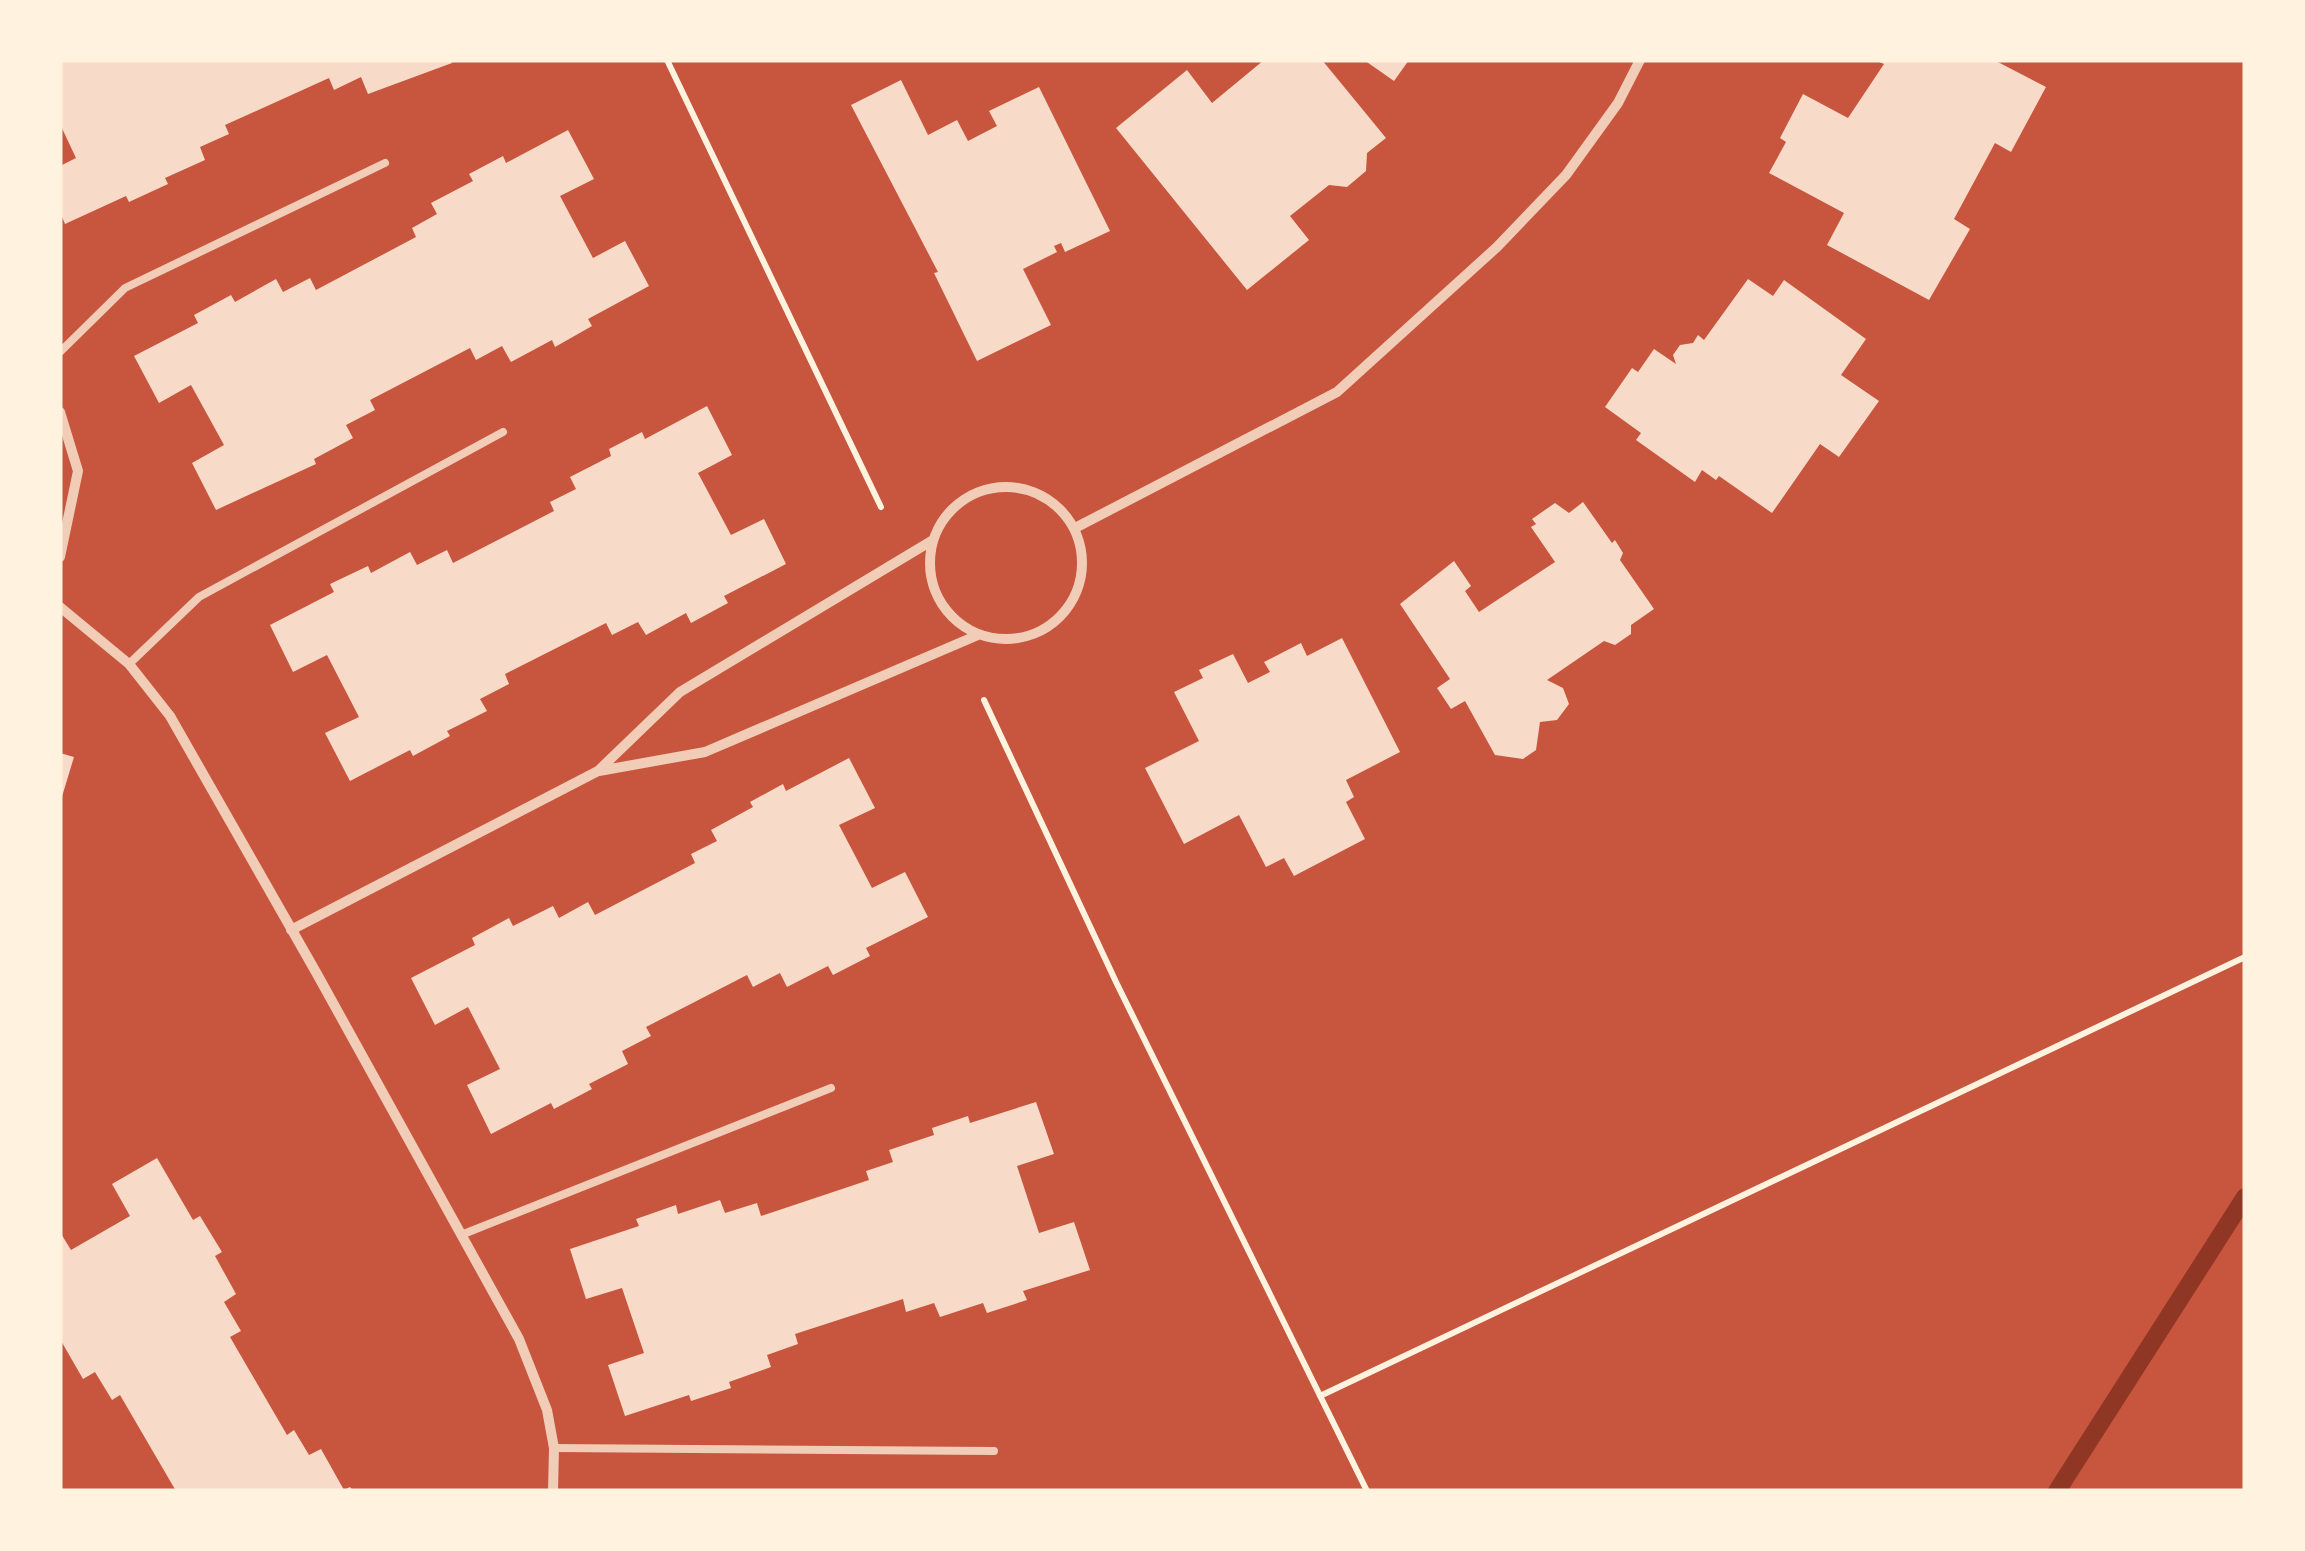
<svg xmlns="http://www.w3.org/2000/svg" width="2305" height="1551" font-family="Bitter,serif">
<rect width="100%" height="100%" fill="#c8553d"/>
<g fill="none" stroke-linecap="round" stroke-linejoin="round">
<path stroke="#8f3625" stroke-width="18" d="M 2057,1491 L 2245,1197"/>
</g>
<path fill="#f7dbc8" d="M 60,60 L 450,60 L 452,63 L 368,94 L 361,77 L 334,90 L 329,78 L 225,125 L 229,134 L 200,147 L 205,160 L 165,178 L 168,184 L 129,202 L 126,196 L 65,224 L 60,212 L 60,166 L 76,158 L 60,124 Z
M 1264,60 L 1322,60 L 1386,138 L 1367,153 L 1366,171 L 1347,187 L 1329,185 L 1290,216 L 1309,240 L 1247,290 L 1116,128 L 1187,70 L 1212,103 Z
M 1364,60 L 1409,60 L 1394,81 Z
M 1875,60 L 1994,60 L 2046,87 L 2011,152 L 1995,143 L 1954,219 L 1970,229 L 1929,300 L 1827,245 L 1844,213 L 1769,173 L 1786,142 L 1780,138 L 1803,94 L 1848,118 L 1884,64 Z
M 901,80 L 928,135 L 957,120 L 968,141 L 997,126 L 989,111 L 1039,87 L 1110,231 L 1065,252 L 1061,243 L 1054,246 L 1057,252 L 1023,269 L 1051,325 L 977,361 L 934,273 L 938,272 L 851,105 Z
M 568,130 L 594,179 L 560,196 L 593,258 L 625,241 L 649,286 L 588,319 L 592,326 L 555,347 L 552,340 L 511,362 L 502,346 L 476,360 L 470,348 L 370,400 L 375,410 L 346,425 L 353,438 L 314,459 L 316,464 L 216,510 L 192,463 L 224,445 L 191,385 L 159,403 L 134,356 L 198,323 L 194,315 L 231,295 L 235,302 L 276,279 L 283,292 L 310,278 L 316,290 L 416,237 L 412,228 L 437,214 L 431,203 L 473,181 L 469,174 L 503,156 L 506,163 Z
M 1748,279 L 1773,296 L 1784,280 L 1866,339 L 1841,375 L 1879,401 L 1839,457 L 1820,444 L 1772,513 L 1719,476 L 1716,480 L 1702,470 L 1695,482 L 1636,440 L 1641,433 L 1605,407 L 1632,368 L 1638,372 L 1654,349 L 1676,364 L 1673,355 L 1680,345 L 1693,343 L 1698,335 L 1704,340 Z
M 707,406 L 732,455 L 698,473 L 731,535 L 764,519 L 786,564 L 724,596 L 728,603 L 691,623 L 686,613 L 646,635 L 638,622 L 612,635 L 606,623 L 505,674 L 509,684 L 480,699 L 487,711 L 447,731 L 450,736 L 413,756 L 410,750 L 350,781 L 325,733 L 359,717 L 327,655 L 293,672 L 270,625 L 334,592 L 330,584 L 368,566 L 371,573 L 410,552 L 417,565 L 447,550 L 453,563 L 554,511 L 550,502 L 576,489 L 570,477 L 611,456 L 609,449 L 642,432 L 645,439 Z
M 1583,502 L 1612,543 L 1615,540 L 1623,553 L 1620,560 L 1654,609 L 1631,625 L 1631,634 L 1615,645 L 1604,641 L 1547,680 L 1563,688 L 1569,704 L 1557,720 L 1540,722 L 1536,750 L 1523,759 L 1495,755 L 1465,701 L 1451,709 L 1437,688 L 1450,679 L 1400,604 L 1454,561 L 1471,586 L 1465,591 L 1479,612 L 1555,562 L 1531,527 L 1536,524 L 1532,519 L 1555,503 L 1569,513 Z
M 1342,638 L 1400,752 L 1346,780 L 1354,797 L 1346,802 L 1365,839 L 1294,876 L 1284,858 L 1266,867 L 1239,815 L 1184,844 L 1145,768 L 1199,741 L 1174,692 L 1203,678 L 1199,670 L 1233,654 L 1248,683 L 1270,672 L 1264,662 L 1301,643 L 1307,656 Z
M 60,753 L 74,757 L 61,800 L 60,800 Z
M 849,758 L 875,808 L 839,825 L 872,888 L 905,872 L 928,917 L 866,948 L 870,956 L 833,975 L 828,966 L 787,987 L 780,973 L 753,987 L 747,975 L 646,1027 L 651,1036 L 622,1051 L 628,1064 L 589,1084 L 592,1089 L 554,1109 L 551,1103 L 491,1134 L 467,1085 L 500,1069 L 468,1007 L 435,1025 L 411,978 L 475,945 L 472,938 L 509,918 L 513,926 L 553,906 L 559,918 L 588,902 L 595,915 L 695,863 L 691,854 L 717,841 L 711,830 L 753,807 L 750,802 L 783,784 L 786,791 Z
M 1036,1102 L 1054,1154 L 1017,1166 L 1039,1233 L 1074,1222 L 1090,1270 L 1023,1291 L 1027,1300 L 987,1313 L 983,1303 L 940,1317 L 934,1303 L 906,1312 L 903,1299 L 795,1334 L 798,1344 L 767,1355 L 771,1367 L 729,1382 L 731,1388 L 691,1401 L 689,1395 L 625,1416 L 608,1365 L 644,1353 L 622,1288 L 586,1299 L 570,1249 L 639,1226 L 636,1219 L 676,1205 L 678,1214 L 720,1200 L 725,1213 L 757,1203 L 761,1216 L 869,1180 L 866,1171 L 893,1162 L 889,1150 L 934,1135 L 932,1128 L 968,1116 L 970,1123 Z
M 157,1158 L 193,1220 L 200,1216 L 222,1252 L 215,1256 L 236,1294 L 224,1302 L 241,1331 L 230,1337 L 287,1435 L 294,1430 L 309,1455 L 321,1449 L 344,1490 L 350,1487 L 353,1491 L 176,1491 L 120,1395 L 112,1400 L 95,1372 L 83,1379 L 60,1339 L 60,1232 L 71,1250 L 130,1216 L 112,1184 Z"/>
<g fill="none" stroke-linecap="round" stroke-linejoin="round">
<path stroke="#fff3e0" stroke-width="6" d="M 667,60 L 881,507
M 984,700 L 1117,984 L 1367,1491
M 1320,1396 L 2245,957"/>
<path stroke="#f1ccb7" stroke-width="8" d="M 60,352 L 125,288 L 385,163
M 129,664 L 199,597 L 503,432
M 461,1235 L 831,1088
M 554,1448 L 994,1451"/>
<path stroke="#f1ccb7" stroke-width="10" d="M 60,412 L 78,471 L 60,557
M930 563a76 76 0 1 1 152 0a76 76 0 1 1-152 0Z
M 1075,528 L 1337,392 L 1497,247 L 1566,175 L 1618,103 L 1640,60
M 60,607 L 129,664 L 170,716 L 317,974 L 519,1339 L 547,1410 L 554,1448 L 553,1491
M 599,771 L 705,752 L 978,635
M 291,930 L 598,771 L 680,692 L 933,540"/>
</g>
<rect width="2305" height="1551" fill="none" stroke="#fff3e0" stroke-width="125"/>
</svg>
